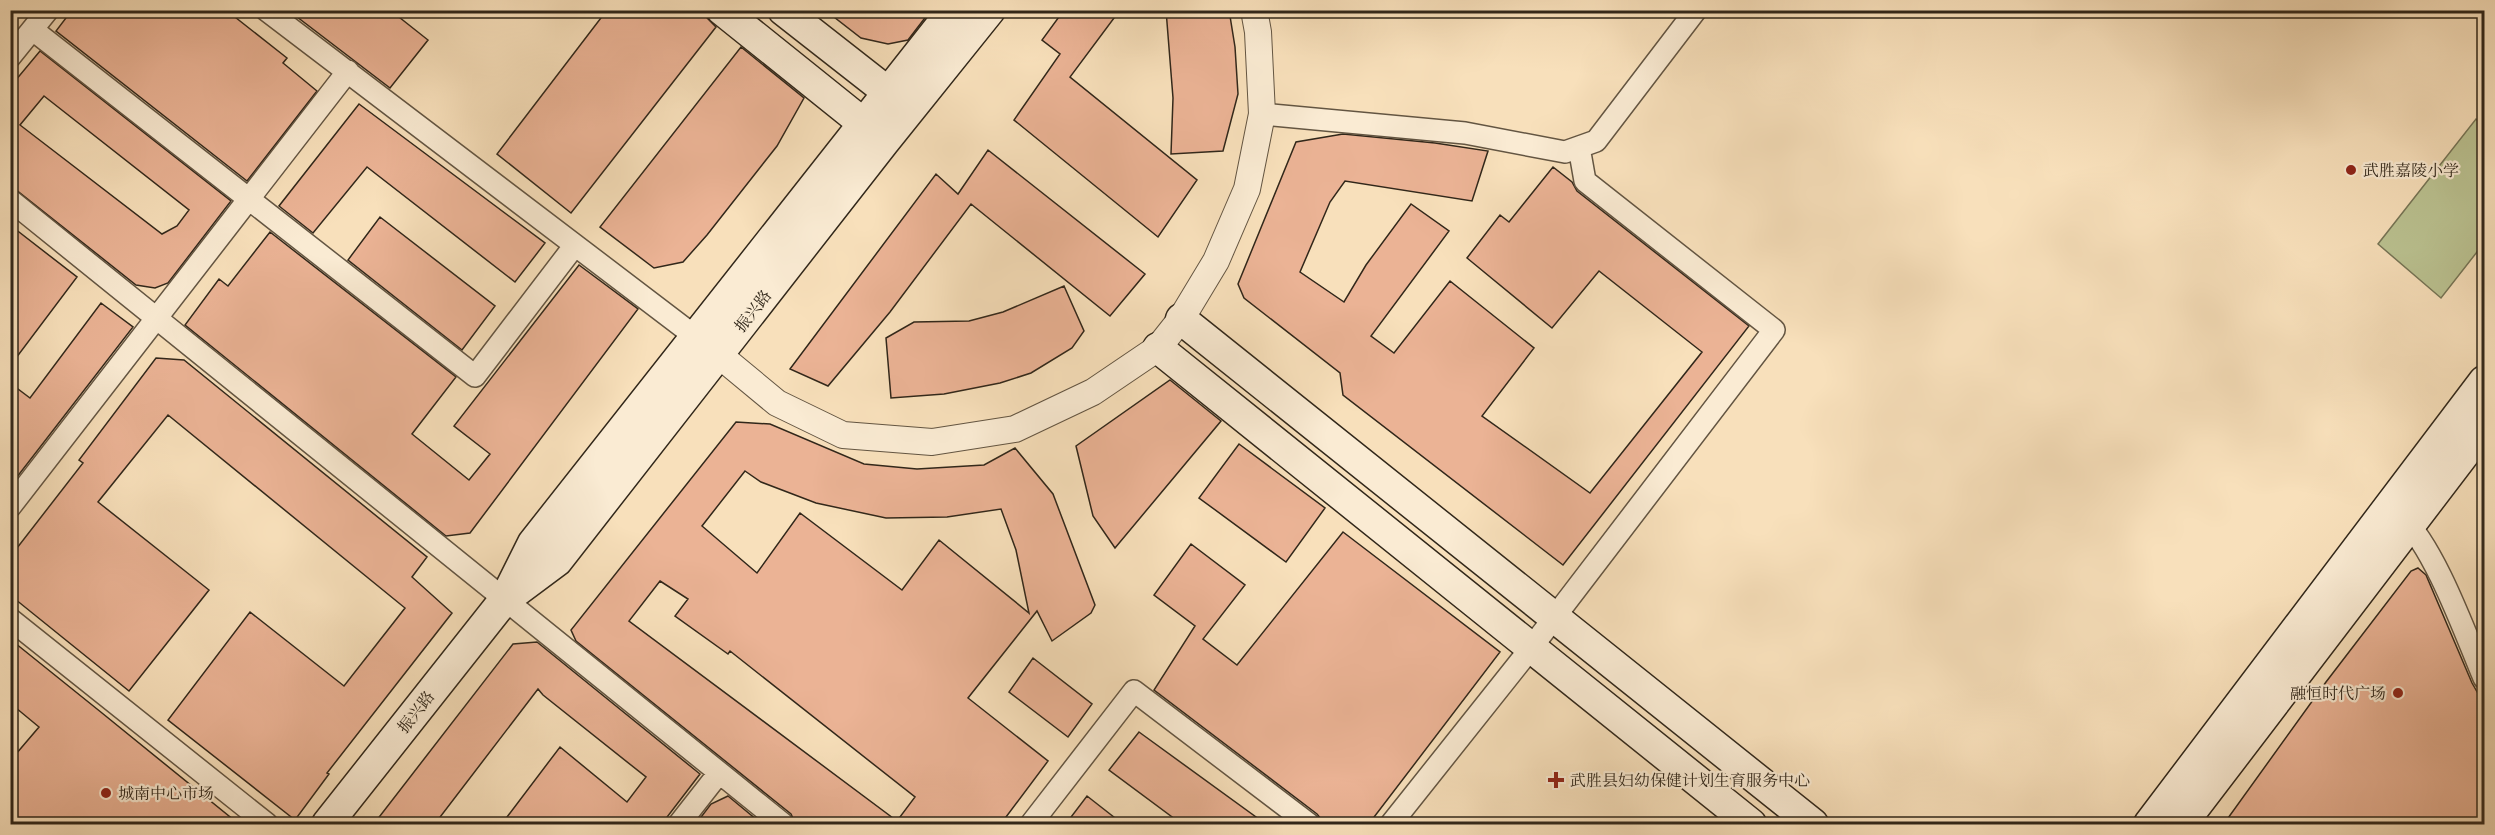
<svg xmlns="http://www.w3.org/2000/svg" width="2495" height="835" font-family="'IM FELL Great Primer','Noto Serif SC',serif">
<rect width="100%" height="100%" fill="#f8e0bb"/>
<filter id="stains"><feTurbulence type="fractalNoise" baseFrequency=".00333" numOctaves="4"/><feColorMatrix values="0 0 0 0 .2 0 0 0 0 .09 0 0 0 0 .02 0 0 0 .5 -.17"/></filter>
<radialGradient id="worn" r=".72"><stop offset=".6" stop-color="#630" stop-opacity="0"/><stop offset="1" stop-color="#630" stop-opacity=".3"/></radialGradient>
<path fill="#bbc392" stroke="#767556" stroke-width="1.5" d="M 2476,119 L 2484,126 L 2484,243 L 2441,298 L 2378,244 Z"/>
<path fill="#ebb395" stroke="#31271a" stroke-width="1.5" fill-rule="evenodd" d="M 72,10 L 226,10 L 287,58 L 283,63 L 317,91 L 247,181 L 56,31 Z
M 288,10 L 390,10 L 428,40 L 390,88 Z
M 607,10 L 705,10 L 706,17 L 716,27 L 571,213 L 497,154 Z
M 825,10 L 931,10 L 908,40 L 888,44 L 861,38 Z
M 1064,10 L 1120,10 L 1070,77 L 1197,180 L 1158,237 L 1014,120 L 1060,54 L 1042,40 Z
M 1166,10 L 1229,10 L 1235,47 L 1238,94 L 1223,151 L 1171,154 L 1173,98 Z
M 741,47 L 804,98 L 777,146 L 707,235 L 683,262 L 654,268 L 600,227 Z
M 40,51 L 231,201 L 168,283 L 155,288 L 136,285 L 10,185 L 10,87 ZM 44,96 L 189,210 L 177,226 L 162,234 L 20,125 Z
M 359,104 L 545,243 L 515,282 L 367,167 L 313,233 L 279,206 Z
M 1343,134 L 1435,143 L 1488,151 L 1472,201 L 1345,181 L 1330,202 L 1300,272 L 1344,302 L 1366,265 L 1411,204 L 1449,231 L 1371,336 L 1394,353 L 1450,281 L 1534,348 L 1482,416 L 1590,493 L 1702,352 L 1599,271 L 1552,328 L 1467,258 L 1500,215 L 1509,222 L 1553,167 L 1572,182 L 1577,191 L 1749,326 L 1563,565 L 1343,395 L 1340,373 L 1244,298 L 1238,284 L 1296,142 Z
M 988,150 L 1145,274 L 1110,316 L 971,204 L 890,312 L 828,386 L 790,369 L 936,174 L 958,194 Z
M 380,217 L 495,306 L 462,350 L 348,260 Z
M 10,225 L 77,277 L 10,366 Z
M 270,232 L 456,377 L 412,434 L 469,480 L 490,454 L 454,426 L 579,265 L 638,309 L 470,533 L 446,536 L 185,325 L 219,279 L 228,286 Z
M 1064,286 L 1084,331 L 1072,348 L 1031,373 L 1000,383 L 944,394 L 891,398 L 886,338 L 914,322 L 969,321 L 1003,312 Z
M 101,303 L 133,327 L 10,486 L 10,383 L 30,398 Z
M 156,358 L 184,360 L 427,557 L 412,577 L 452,613 L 327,773 L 329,774 L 295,820 L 168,720 L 250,612 L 344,686 L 405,608 L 168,415 L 98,502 L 209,590 L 129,691 L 10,595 L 10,557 L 83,463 L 79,460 Z
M 1170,380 L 1221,421 L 1115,548 L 1093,516 L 1076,446 Z
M 736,422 L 770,424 L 864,464 L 917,469 L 984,465 L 1015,448 L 1053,494 L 1095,605 L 1091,613 L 1052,641 L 1037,611 L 968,698 L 1048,761 L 1000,825 L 796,825 L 791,814 L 576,641 L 571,630 ZM 745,471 L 761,482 L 816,503 L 886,518 L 947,517 L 1001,509 L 1016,550 L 1029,613 L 939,540 L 902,590 L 800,513 L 757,573 L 702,526 ZM 660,581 L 688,599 L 675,616 L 728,654 L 730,651 L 915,797 L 897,821 L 629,621 Z
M 1239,444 L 1325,508 L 1286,562 L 1199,498 Z
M 1343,532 L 1500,652 L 1368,825 L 1326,825 L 1317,814 L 1154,690 L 1195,626 L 1154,595 L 1191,544 L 1245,585 L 1203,639 L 1237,665 Z
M 2418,568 L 2426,575 L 2472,683 L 2484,704 L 2484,825 L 2223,825 L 2326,682 L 2411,571 Z
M 10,639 L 102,713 L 240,825 L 10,825 L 10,761 L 39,727 L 10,703 Z
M 537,642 L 700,774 L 661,825 L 501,825 L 560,747 L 627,802 L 646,777 L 543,695 L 538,689 L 434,825 L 373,825 L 513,644 Z
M 1033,658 L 1092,704 L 1068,737 L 1009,692 Z
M 1139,732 L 1267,825 L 1183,825 L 1109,770 Z
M 728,796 L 763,825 L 695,825 L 711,804 Z
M 1087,796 L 1124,825 L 1065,825 Z"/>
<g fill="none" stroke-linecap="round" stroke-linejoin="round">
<g stroke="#635542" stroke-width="24">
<path id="minor" d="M 266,10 L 705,344
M 33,30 L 475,376 L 575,245
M 10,57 L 48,10
M 1262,114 L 1465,133 L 1565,152 L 1596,141 L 1696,10
M 10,200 L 783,824
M 10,507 L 348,71
M 2401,516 C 2435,548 2465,633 2484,678
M 10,619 L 267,824
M 679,824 L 719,773
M 1031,824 L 1134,691 L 1309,824
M 1391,824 L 1531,648 L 1774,330 L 1585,181 L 1579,147"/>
</g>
<g stroke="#635542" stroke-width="28">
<path id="tertiary" d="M 719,355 L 777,403 L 843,435 L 932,442 L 1015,429 L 1093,392 L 1158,348 L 1181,319 L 1216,261 L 1247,189 L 1262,114 L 1258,32 L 1254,10"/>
</g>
<g stroke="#31271a" stroke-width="33">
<path id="secondary" d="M 722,10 L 879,136
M 783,10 L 903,104
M 1181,319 L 1813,824
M 1158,348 L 1751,824
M 510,596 L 557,561 L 884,142 L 990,10
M 327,824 L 505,599 L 533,543 L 953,10
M 2149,824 L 2484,381
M 2182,824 L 2484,428"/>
</g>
<use href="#minor" stroke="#faebd3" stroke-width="21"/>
<use href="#tertiary" stroke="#faebd3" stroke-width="26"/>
<use href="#secondary" stroke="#faebd3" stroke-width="30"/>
</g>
<g fill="#8f2418" stroke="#faebd3" stroke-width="2">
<circle cx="2351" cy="170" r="6"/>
<circle cx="2398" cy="693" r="6"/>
<path d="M1553 771h6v6h6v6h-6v6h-6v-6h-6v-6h6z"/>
<circle cx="106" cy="793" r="6"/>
</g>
<g text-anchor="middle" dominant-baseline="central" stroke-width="4.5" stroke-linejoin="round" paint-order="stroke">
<g font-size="16" fill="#31271a" stroke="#faebd3" text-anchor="start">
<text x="2363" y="170">武胜嘉陵小学</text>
<text x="2386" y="693" text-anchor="end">融恒时代广场</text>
<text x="1570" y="780">武胜县妇幼保健计划生育服务中心</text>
<text x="118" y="793">城南中心市场</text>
</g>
<g font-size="16" fill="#31271a" stroke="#faebd3">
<text transform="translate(753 311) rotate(-52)">振兴路</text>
<text transform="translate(416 712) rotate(-52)">振兴路</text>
</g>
</g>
<rect width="2495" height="835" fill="none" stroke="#f8e0bb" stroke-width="36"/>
<rect x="12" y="12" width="2471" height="811" fill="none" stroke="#31271a" stroke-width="3"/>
<rect x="18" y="18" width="2459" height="799" fill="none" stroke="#31271a" stroke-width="1.5"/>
<rect width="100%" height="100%" filter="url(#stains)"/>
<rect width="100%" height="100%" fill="url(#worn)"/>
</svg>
